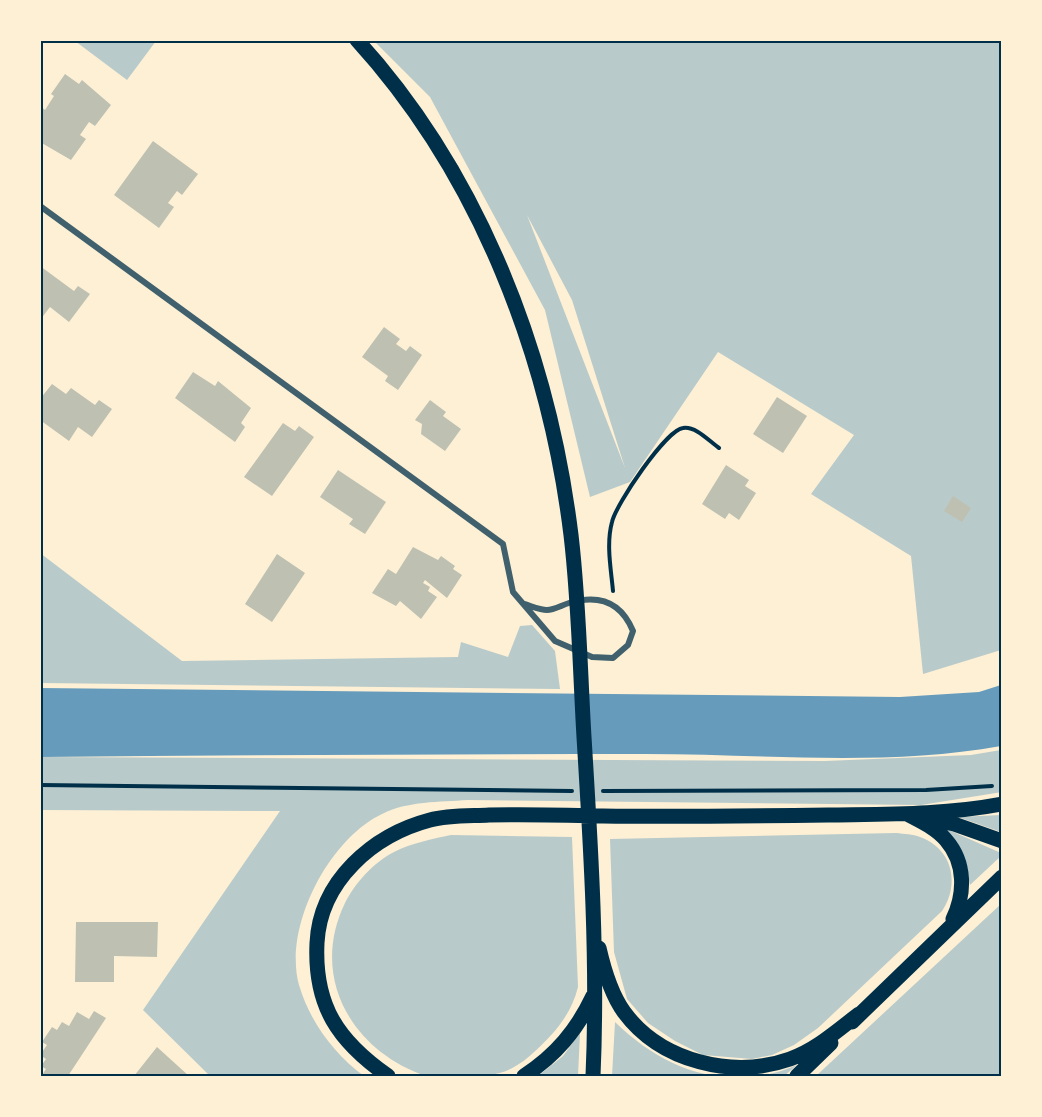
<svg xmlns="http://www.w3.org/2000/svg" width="1042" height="1117" font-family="Ubuntu,sans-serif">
<rect width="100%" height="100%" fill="#fdf0d5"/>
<path fill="#b9caca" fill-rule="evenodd" d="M 75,41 L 156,41 L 127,80 Z
M 374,41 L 1001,41 L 1001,650 L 923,674 L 911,556 L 811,494 L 854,435 L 718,352 L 630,482 L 590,497 L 545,310 L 430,97 ZM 527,215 L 572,300 L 625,468 Z
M 40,553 L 182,661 L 458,657 L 461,642 L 508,657 L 520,626 L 532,625 L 555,651 L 560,689 L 41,683 Z
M 1001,750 L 1002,792 L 921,805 L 468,800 C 440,802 407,801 382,814 C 329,839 283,927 299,985 C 310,1022 334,1054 364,1076 L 210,1076 L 143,1010 L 280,811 L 41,810 L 40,757 L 825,761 L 971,755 Z
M 1001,815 L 1001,832 L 958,817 Z
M 942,827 L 1001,853 L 1001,856 L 970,885 L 967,867 Z
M 896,833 C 904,834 913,834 920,837 C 953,849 960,884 942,911 L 818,1028 L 794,1045 L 772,1055 L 752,1059 L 703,1055 L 675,1041 L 648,1023 L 627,999 L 614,952 L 610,839 Z
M 451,835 L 572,837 L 578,987 C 571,1015 554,1034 533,1053 C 509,1075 493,1076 462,1076 C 451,1076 437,1079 426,1076 C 352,1051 309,977 345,903 C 355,883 374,862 394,852 C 412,843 432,839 451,835 Z
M 1001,904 L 1001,1076 L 816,1076 Z
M 615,1022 C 665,1071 730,1094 797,1065 L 784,1076 L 612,1076 Z
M 580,1033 L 578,1076 L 538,1076 L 563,1056 Z"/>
<path fill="#669bbc" d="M 1001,685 L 1001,746 C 884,767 763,754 645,754 C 443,754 242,755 41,757 L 40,688 L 900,697 L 979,692 Z"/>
<path fill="#bec0b2" d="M 65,74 L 79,84 L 82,80 L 111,105 L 95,126 L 89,122 L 80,135 L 86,139 L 71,160 L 40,142 L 40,106 L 45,110 L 54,96 L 51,94 Z
M 153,141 L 198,174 L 182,195 L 177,191 L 168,203 L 174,207 L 159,228 L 114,195 Z
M 40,266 L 74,291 L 78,286 L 90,294 L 69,322 L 50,307 L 40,320 Z
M 384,327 L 400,339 L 396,344 L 406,351 L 410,346 L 422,355 L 398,390 L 385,381 L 388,376 L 362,357 Z
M 193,372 L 215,386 L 218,381 L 251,408 L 241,423 L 245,427 L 235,442 L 175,398 Z
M 52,384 L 66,394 L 71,388 L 95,405 L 99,400 L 112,409 L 92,437 L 78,427 L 69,441 L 40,420 L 40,399 Z
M 777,397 L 807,416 L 783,453 L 753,434 Z
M 430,400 L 446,412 L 443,416 L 461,429 L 445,451 L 421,434 L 422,424 L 415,420 Z
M 283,423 L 295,431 L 299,426 L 314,437 L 272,496 L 244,477 Z
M 726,465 L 749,480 L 745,486 L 756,493 L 739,520 L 729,513 L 725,519 L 702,504 Z
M 338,470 L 386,502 L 365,534 L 349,524 L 353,519 L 320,497 Z
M 953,496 L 971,508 L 962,522 L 944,511 Z
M 413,547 L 438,560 L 441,556 L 455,566 L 453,569 L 462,575 L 447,598 L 425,580 L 423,583 L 430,587 L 428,591 L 437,597 L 421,619 L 400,601 L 396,606 L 372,593 L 388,569 L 396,574 Z
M 277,554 L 305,573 L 272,622 L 245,604 Z
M 76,922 L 158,922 L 157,957 L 114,956 L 114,982 L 75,982 Z
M 94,1011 L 106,1018 L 68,1076 L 42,1075 L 46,1069 L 41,1066 L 46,1059 L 40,1055 L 47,1045 L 42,1042 L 52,1027 L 57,1030 L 62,1022 L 69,1026 L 77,1012 L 89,1019 Z
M 157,1047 L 189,1076 L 134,1076 Z"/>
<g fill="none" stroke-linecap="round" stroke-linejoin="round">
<path stroke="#003049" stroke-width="4" d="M 613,591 C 611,569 606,544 612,522 C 616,504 666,430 683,428 C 696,426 709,441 719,448
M 40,785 L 572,791
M 603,791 L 926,790 L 992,786"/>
<path stroke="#3f606c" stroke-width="6" d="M 40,206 L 503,544 L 513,592 L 555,641 L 592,657 L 613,658 L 628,645 L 633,631 C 621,602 599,594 569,603 C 562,605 554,610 547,610 C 540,610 531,606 524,604"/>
<path stroke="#003049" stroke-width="15" d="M 357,40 C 480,175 549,356 571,535 C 579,602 580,670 584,737 C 591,850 598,963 593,1076
M 907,814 C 920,821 936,828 946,840 C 966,863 965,894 953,919
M 925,818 L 954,824 L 1002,841
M 599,948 C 604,970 611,994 624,1012 C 661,1062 733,1079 790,1059 C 816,1050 838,1030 859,1014
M 852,1022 L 1002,877
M 388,1076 C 338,1041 314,1006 317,943 C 320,881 373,835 430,820 C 448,815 470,816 489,815 C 527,814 565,815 603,816 C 678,817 753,816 828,815 C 886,814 944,815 1002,804
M 524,1076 C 556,1055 577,1030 593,996
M 797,1076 L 831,1043"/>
</g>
<rect width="1042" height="1117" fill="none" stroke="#fdf0d5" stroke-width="84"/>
<rect x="42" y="42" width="958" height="1033" fill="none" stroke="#003049" stroke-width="2"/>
</svg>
